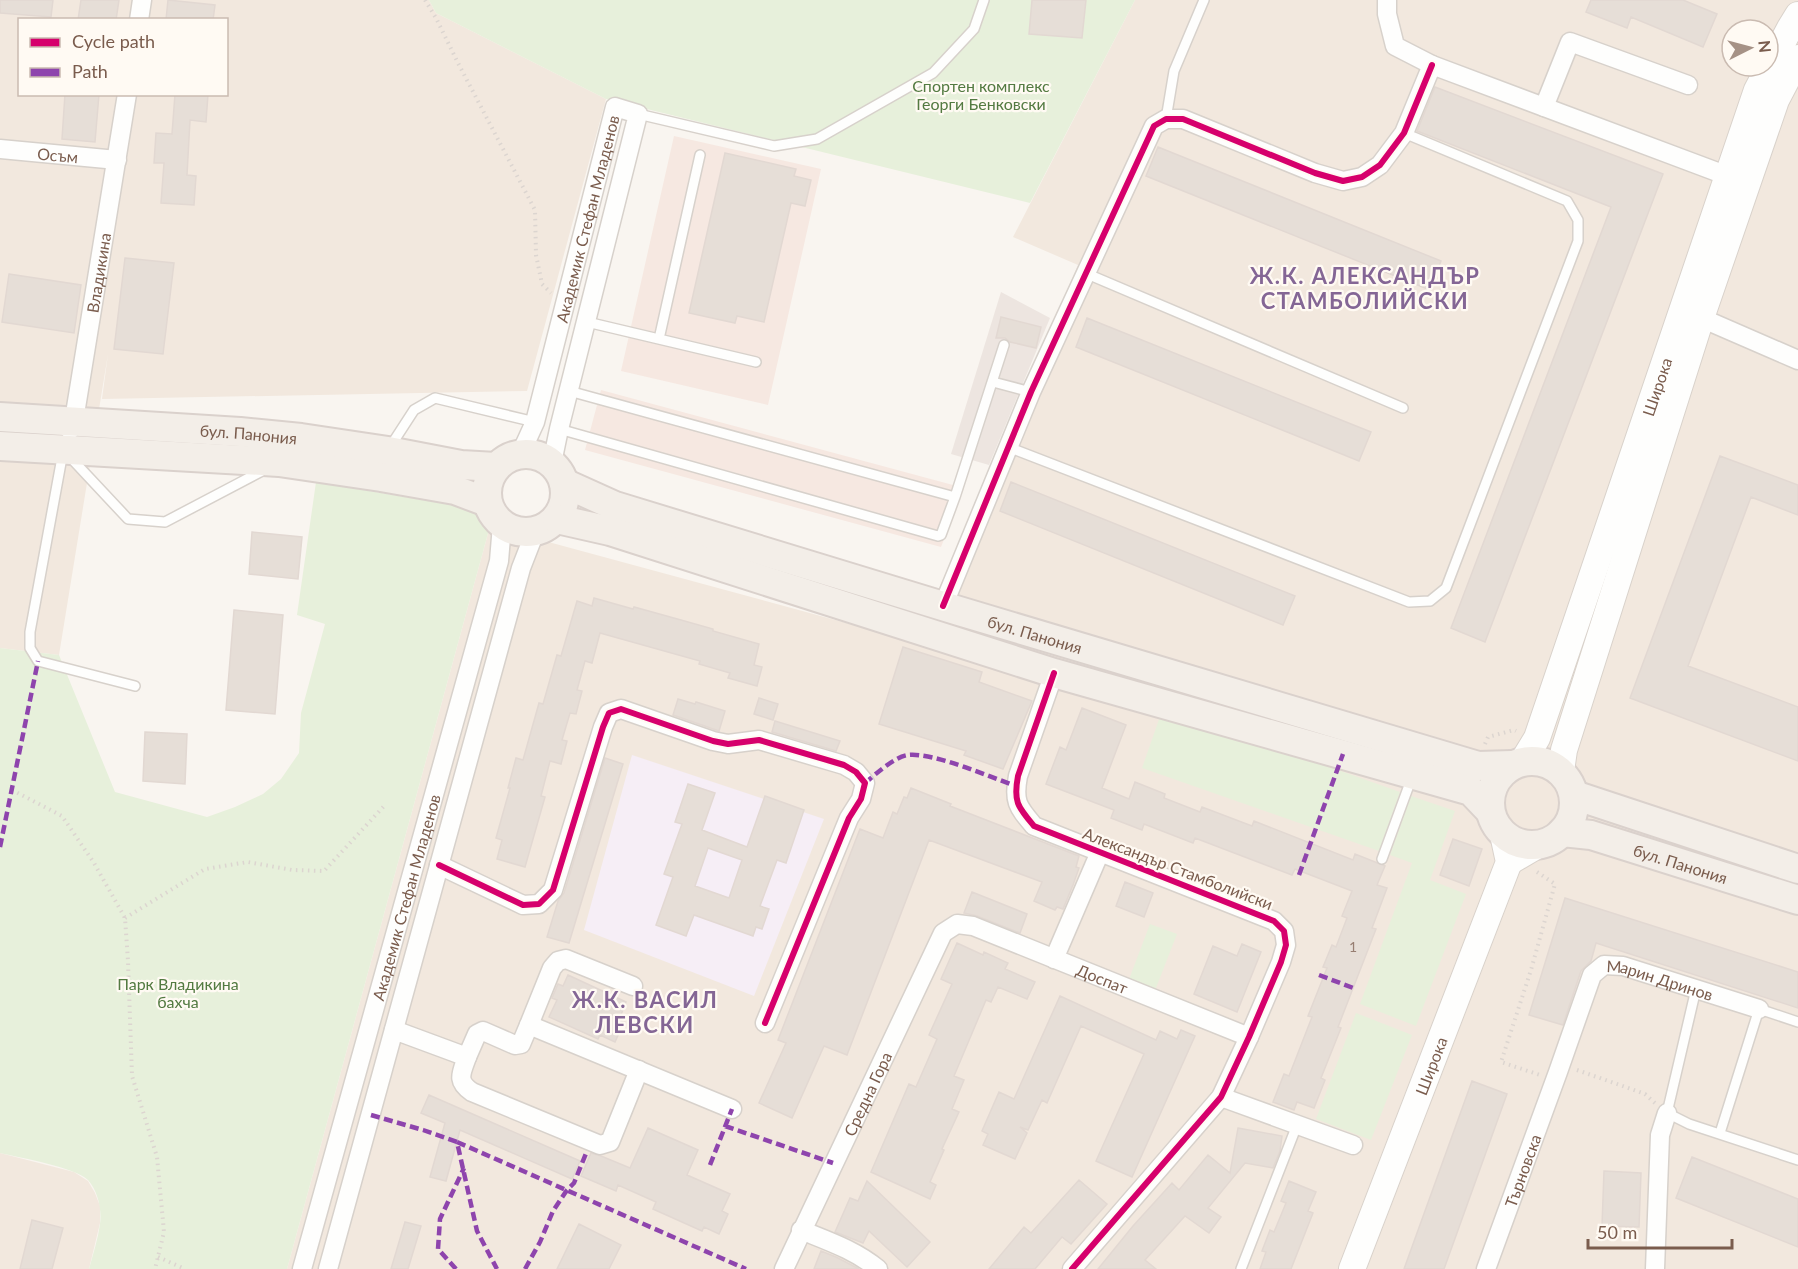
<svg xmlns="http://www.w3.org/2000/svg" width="1798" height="1269" font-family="Lato,sans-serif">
<rect width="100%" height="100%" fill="#f9f5f0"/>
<path fill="#f2e8de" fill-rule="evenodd" d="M 0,0 L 429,0 L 436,13 L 606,99 L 527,391 L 102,399 L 108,354 L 59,655 L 0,648 ZM 20,20 L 226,20 L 226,94 L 20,94 Z
M 1135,0 L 1798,0 L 1798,1269 L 287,1269 L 490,526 L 916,642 L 1078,265 L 1013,237 ZM 1732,30 L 1768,30 L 1768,66 L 1732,66 Z
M 0,1153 L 74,1172 L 88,1181 L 95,1193 L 100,1206 L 100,1223 L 89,1269 L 0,1269 Z"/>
<path fill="#f6e8e1" d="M 674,136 L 821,169 L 768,405 L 621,371 Z
M 601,390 L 964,488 L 941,547 L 585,450 Z"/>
<path fill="#ede5e0" d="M 1001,292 L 1050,318 L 989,465 L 951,454 Z"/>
<path fill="#f6eef6" d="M 632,755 L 824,819 L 754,996 L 584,930 Z"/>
<path fill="#e7f0db" d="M 429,0 L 1135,0 L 1030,203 L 606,99 L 436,13 Z
M 316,482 L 482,510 L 490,526 L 287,1269 L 89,1269 C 93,1254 98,1239 100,1224 C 102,1210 98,1191 88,1180 C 74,1167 21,1158 0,1153 L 0,648 L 59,655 L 115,792 L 207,817 L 235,807 L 263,794 L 281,779 L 299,753 L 301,713 L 325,624 L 297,615 Z
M 1163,708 L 1400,792 L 1379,851 L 1142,768 Z
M 1411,796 L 1455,811 L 1430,880 L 1466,894 L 1416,1026 L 1360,1004 L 1412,863 L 1390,855 Z
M 1150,924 L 1177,934 L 1154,993 L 1128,982 Z
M 1356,1013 L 1412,1035 L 1371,1140 L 1316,1119 Z"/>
<path fill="#e6ded7" stroke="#e2d8d2" stroke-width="1.5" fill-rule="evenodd" d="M 0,0 L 53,0 L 51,17 L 0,13 Z
M 81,0 L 119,0 L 116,20 L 78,20 Z
M 168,0 L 215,5 L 213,20 L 166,20 Z
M 1032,0 L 1086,0 L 1082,38 L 1029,34 Z
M 1591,0 L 1683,0 L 1717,14 L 1703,47 L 1631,17 L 1627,28 L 1586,12 Z
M 1435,87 L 1663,174 L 1485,642 L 1451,628 L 1611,207 L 1417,131 Z
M 65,94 L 99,94 L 95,142 L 62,139 Z
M 175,94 L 208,94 L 206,122 L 190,120 L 187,175 L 196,176 L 194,205 L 161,203 L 164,163 L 154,163 L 156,133 L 172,134 Z
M 1158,147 L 1441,261 L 1430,290 L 1146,176 Z
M 725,153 L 796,169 L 794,176 L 811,180 L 805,206 L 791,203 L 764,322 L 737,316 L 735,323 L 689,313 Z
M 125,258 L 174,263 L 163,354 L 114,349 Z
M 9,274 L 81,285 L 74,333 L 2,322 Z
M 1001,317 L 1041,327 L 1036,348 L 1010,342 L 1005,338 L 996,338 Z
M 1087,318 L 1371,432 L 1359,461 L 1076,347 Z
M 1720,456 L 1798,485 L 1798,515 L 1751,497 L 1688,666 L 1798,707 L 1798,761 L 1630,698 Z
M 1011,482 L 1295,596 L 1283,625 L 1000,511 Z
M 252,532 L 302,537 L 298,579 L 249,574 Z
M 594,598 L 633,609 L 634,607 L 681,620 L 713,629 L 713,631 L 759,644 L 754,665 L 762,667 L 757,686 L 728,678 L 730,673 L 699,664 L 700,661 L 600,633 L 592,663 L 585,661 L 577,690 L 582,691 L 576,714 L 570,713 L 562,740 L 567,741 L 561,764 L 550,761 L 541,796 L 545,797 L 525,867 L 497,859 L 502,840 L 496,838 L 510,788 L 508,788 L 516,758 L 523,760 L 539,703 L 543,704 L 557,655 L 561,656 L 577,601 L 592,606 Z
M 234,610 L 283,615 L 275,714 L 226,710 Z
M 903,647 L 982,672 L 979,682 L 1032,701 L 1003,769 L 964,755 L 966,751 L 879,724 Z
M 759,698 L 778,704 L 773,720 L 754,714 Z
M 678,699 L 695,704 L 696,702 L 725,711 L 719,731 L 673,715 Z
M 1082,708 L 1126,725 L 1102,788 L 1129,799 L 1135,782 L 1165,794 L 1164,798 L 1200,812 L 1202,807 L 1252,826 L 1254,821 L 1353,860 L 1355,854 L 1385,866 L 1377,885 L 1387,888 L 1372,928 L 1376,929 L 1338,1027 L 1341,1028 L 1321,1078 L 1325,1080 L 1314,1108 L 1297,1102 L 1294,1110 L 1273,1102 L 1284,1074 L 1289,1076 L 1312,1017 L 1308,1016 L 1327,968 L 1323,967 L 1332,945 L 1336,947 L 1347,918 L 1342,916 L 1352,891 L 1295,869 L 1292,875 L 1195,838 L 1193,843 L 1144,824 L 1142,830 L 1111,818 L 1114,810 L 1046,784 L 1060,747 L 1066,750 Z
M 775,721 L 840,741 L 836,751 L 772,732 Z
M 145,732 L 187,734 L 185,784 L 143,781 Z
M 605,758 L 623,764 L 569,943 L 547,937 L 558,901 L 564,893 Z
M 688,784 L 715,793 L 702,830 L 747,847 L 765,796 L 804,810 L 786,863 L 777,860 L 760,906 L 769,909 L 762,929 L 756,927 L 753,936 L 694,915 L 686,936 L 656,925 L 673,877 L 664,874 L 682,824 L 675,822 ZM 708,848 L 742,860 L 729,898 L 695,886 Z
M 911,788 L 951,804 L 950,806 L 1079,856 L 1076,867 L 1079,868 L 1073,885 L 1063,909 L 1057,907 L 1055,910 L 1034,901 L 1042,882 L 929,840 L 847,1055 L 824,1046 L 792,1118 L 759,1103 L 786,1043 L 778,1040 L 860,829 L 883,838 L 893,812 L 897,814 L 904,797 L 907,798 Z
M 1453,839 L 1482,849 L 1469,886 L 1440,875 Z
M 1125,882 L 1153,893 L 1144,917 L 1116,906 Z
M 972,892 L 1027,914 L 1020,933 L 977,916 L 964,913 Z
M 1565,898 L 1798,972 L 1798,1008 L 1596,943 L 1591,961 L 1581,971 L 1563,1025 L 1529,1015 Z
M 957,943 L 983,955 L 984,952 L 1008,963 L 1005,969 L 1035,982 L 1027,999 L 998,987 L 991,1002 L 986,1000 L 954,1076 L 964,1080 L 952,1109 L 959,1112 L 942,1149 L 944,1150 L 930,1182 L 936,1185 L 930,1199 L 871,1172 L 909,1084 L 916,1087 L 937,1039 L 929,1035 L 952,984 L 941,979 Z
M 1242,944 L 1261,952 L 1237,1012 L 1194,994 L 1213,946 L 1237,956 Z
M 568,975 L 626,1002 L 619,1020 L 624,1022 L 615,1042 L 600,1035 L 598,1039 L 549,1017 L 557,1000 L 552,998 L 558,984 L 563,986 Z
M 1060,996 L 1156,1040 L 1160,1031 L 1177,1039 L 1181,1030 L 1195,1036 L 1132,1177 L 1096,1161 L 1144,1054 L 1081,1026 L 1047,1103 L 1042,1100 L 1028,1130 L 1020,1127 L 1027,1133 L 1015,1159 L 983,1145 L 988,1134 L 982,1131 L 999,1092 L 1014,1099 Z
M 1472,1081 L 1507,1094 L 1444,1269 L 1404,1269 Z
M 429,1095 L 580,1161 L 572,1179 L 460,1130 L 446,1181 L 430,1177 L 445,1123 L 421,1113 Z
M 648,1128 L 698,1150 L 687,1175 L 730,1194 L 722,1211 L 728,1214 L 719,1234 L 704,1227 L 702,1231 L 653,1209 L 656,1202 L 618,1185 L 616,1191 L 581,1176 L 591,1153 L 601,1156 L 630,1168 Z
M 1238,1128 L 1282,1136 L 1280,1151 L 1273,1168 L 1245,1163 L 1208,1208 L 1221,1217 L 1209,1233 L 1185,1216 L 1145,1260 L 1156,1269 L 1098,1269 L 1133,1226 L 1172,1183 L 1179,1190 L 1208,1155 L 1230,1173 Z
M 1692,1157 L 1798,1199 L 1798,1247 L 1676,1198 Z
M 1604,1171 L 1641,1173 L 1639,1227 L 1602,1226 Z
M 1079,1180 L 1107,1204 L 1071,1244 L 1062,1237 L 1035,1269 L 989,1269 L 1024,1227 L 1031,1233 Z
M 867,1181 L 930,1242 L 907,1267 L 869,1231 L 863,1243 L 835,1232 L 850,1198 L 858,1201 Z
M 1289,1181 L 1316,1192 L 1308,1211 L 1313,1213 L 1291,1269 L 1260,1269 L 1266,1252 L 1262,1251 L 1270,1230 L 1274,1232 L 1286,1203 L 1281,1201 Z
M 32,1220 L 63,1228 L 52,1269 L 20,1269 Z
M 405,1222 L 421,1226 L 408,1269 L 391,1269 Z
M 579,1224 L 621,1245 L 609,1269 L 557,1269 Z
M 821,1251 L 836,1257 L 859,1269 L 814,1269 Z"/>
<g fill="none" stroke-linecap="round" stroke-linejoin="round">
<g stroke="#d7d1cb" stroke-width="12">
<path id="service" d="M 638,114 L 774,146 L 817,139 L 933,73 L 974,29 L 984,0
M 1166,119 L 1174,71 L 1204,0
M 1085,273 L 1403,408
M 587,322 L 756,362
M 659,339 L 700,155
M 993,382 L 1031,392
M 569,391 L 955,497
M 559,429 L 938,536 L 941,535 L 955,497 L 1004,345
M 390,447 L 414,410 L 435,398 L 535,422
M 1008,447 L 1409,602 L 1430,601 L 1446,588 L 1578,241 L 1578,220 L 1567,201 L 1404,133
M 63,452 L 30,632 L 30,648 L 38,661 L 135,686
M 69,456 L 128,519 L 165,522 L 264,470
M 1382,859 L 1412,777
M 1696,989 L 1667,1113 L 1689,1124 L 1798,1160
M 1720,1133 L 1759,1009 L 1798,1022
M 1241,1269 L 1297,1125"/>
</g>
<g stroke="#d7d1cb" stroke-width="21">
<g id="minor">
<path d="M 1387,0 L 1387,14 L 1395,46 L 1432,65 L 1728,176"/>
<path d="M 139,20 L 142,0"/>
<path d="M 1544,107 L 1570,42 L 1688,85"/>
<path id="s1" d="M 0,149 L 117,160"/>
<path d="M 1692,314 L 1798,360"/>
<path id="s2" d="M 70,430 L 74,420 L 127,94"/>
<path id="s3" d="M 520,455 L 535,422 L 615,107 L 638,114 L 559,429 L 552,463"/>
<path d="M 943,606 L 1031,392 L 1154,126 L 1166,119 L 1183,119 L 1315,173 L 1343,181 L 1362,177 L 1380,165 L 1404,133 L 1432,65"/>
<path d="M 1054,673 L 1018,776 C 1013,802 1018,807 1034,826 L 1274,921 L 1284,931 L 1286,945 L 1281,962 L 1249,1037 L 1221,1097 L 1072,1269"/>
<path d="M 439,865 L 523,905 L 539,904 L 553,890 L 603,727 L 609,713 L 621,709 L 713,741 L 728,744 L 759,740 L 844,765 L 856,772 L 865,783 L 861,799 L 849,818 L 765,1023"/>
<path d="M 1054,959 L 1100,852"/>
<path d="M 529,1025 L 552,968 L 558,961 L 566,959 L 633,986"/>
<path d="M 394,1030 L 467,1057 L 477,1034 L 483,1031 L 515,1045 L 521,1044 L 529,1025 L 732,1109"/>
<path d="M 467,1057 C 461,1074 456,1081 472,1092 L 600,1145 L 610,1142 L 639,1070"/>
<path d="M 1221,1097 L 1353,1145"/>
<path d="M 801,1230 C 828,1241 855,1250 878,1269"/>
<path id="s4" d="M 302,1269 L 499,561 L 502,525"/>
<path d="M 328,1269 L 521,568 L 535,532"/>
<path id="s5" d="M 784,1269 L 943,933 L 957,924 L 973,926 L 1249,1037"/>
<path id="s6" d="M 1486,1269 L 1558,1072 L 1592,975 L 1604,965 L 1623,966 L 1759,1009"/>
<path d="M 1655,1269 L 1660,1135 L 1667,1113"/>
</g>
</g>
<g stroke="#d9d2cb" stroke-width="28">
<g id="secondary">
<path id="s7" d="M 1523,761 L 1537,738 L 1757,90 L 1790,28 L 1798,15"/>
<path d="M 1561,771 L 1564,750 L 1701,318 L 1776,100 L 1798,58"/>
<path d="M 1509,862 L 1538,845"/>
<path id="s8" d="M 1352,1269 L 1509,862 L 1503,834"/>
</g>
</g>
<g stroke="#dad1cc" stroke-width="32">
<g id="primary">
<path id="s9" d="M 0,417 L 240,432 L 301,438 L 388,451 L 461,465 L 496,467"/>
<path d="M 0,446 L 279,462 L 381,477 L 455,490 L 487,502"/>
<circle cx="526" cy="493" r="39"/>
<path id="s10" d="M 564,483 L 615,506 L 959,611 L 1478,766 L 1512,765"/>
<path d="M 557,519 L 610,531 L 1054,673 L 1471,791 L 1490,811"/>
<circle cx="1532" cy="803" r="42"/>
<path d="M 1574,795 L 1798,869"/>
<path id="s11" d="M 1562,832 L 1591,835 L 1798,900"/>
</g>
</g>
<path stroke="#dcd5d0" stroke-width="4" stroke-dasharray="1.5 4.5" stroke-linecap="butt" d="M 425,0 L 436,18 L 458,63 L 535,210 L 536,255 L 542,284 L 551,293
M 1485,744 L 1488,737 L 1514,730 L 1516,731
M 12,790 L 62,816 L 94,863 L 125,918 L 128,961 L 132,1076 L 157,1157 L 164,1232 L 155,1269
M 1537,872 L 1555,884 L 1531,970 L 1501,1062 L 1540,1075
M 125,918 L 205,869 L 248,862 L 292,870 L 324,871 L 385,805
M 1577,1070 L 1645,1094 L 1655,1103
M 158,1257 L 185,1269"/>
<use href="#service" stroke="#fefefd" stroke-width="9"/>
<use href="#minor" stroke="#fefefd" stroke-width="18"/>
<use href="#secondary" stroke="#fefefd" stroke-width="26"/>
<use href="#primary" stroke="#f3eee8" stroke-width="28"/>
<path stroke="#8e44ad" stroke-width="4.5" stroke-dasharray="9 4.5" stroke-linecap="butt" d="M 865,783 C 876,774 894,757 908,755 C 933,752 990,777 1016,786
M 0,847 L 38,661
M 1299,875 L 1343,754
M 1319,975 L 1356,989
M 371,1115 L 423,1130 L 457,1142 L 477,1231 L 497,1269
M 725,1126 L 833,1163
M 457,1142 L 746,1269
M 710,1165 L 732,1109
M 456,1269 L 438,1249 L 440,1219 L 464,1168
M 525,1269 L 540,1242 L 553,1211 L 567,1190 L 574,1183 L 587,1151"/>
<g stroke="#fffaf3" stroke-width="10">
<path id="cycleway" d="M 943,606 L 1031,392 L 1154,126 L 1166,119 L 1183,119 L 1315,173 L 1343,181 L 1362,177 L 1380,165 L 1404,133 L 1432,65
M 1054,673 L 1018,776 C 1013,802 1018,807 1034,826 L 1274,921 L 1284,931 L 1286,945 L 1281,962 L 1249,1037 L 1221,1097 L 1072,1269
M 439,865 L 523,905 L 539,904 L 553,890 L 603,727 L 609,713 L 621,709 L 713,741 L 728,744 L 759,740 L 844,765 L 856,772 L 865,783 L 861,799 L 849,818 L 765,1023"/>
</g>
<use href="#cycleway" stroke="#d6006c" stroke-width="6"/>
</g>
<g text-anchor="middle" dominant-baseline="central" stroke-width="4.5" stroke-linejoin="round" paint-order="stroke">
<g font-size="14" fill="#977e72">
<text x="1353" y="946">1</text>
</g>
<g font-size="16" fill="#537a41" stroke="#fffaf3">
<text x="981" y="85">Спортен комплекс<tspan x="981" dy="18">Георги Бенковски</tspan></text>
<text x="178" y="983">Парк Владикина<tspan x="178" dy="18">бахча</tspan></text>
</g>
<g font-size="16" fill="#7a5c4d" stroke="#fffaf3">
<text stroke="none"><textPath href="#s1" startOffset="58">Осъм</textPath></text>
<text stroke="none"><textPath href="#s3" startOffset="246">Академик Стефан Младенов</textPath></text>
<text stroke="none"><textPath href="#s2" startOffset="160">Владикина</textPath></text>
<text stroke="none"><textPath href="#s7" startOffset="398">Широка</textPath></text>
<text stroke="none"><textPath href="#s9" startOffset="249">бул. Панония</textPath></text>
<text stroke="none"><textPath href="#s10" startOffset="495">бул. Панония</textPath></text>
<text stroke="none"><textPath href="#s11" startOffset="123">бул. Панония</textPath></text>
<text transform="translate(1178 868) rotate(21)">Александър Стамболийски</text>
<text stroke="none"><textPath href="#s4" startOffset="386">Академик Стефан Младенов</textPath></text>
<text stroke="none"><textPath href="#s5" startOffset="544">Доспат</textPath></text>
<text stroke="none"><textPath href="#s6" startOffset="386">Марин Дринов</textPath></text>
<text stroke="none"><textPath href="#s8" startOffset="218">Широка</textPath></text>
<text stroke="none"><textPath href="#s5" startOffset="194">Средна Гора</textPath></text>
<text stroke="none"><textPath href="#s6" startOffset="105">Търновска</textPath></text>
</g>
<g font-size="22" font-weight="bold" letter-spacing="1.5" fill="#846695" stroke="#fffaf3">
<text x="1365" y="275">Ж.К. АЛЕКСАНДЪР<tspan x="1365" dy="25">СТАМБОЛИЙСКИ</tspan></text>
<text x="645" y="999">Ж.К. ВАСИЛ<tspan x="645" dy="25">ЛЕВСКИ</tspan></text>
</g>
</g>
<rect x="18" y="18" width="210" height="78" fill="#fffaf3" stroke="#cabbb1" stroke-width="1.5"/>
<rect x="30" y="38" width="30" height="9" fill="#d6006c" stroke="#cabbb1" stroke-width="1.5"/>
<text x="72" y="48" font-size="18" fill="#7a5c4d">Cycle path</text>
<rect x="30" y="68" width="30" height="9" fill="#8e44ad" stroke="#cabbb1" stroke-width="1.5"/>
<text x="72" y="78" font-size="18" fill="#7a5c4d">Path</text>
<g transform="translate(1750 48) rotate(84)"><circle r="28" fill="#fffaf3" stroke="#cabbb1" stroke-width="1.5"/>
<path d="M0-4.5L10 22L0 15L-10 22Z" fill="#a69286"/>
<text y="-9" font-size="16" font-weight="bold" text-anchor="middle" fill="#7a5c4d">N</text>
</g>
<path d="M1588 1239v9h144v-9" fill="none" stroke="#7a5c4d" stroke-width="3"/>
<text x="1597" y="1239" font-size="18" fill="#7a5c4d" stroke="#fffaf3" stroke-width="4.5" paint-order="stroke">50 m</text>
</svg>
